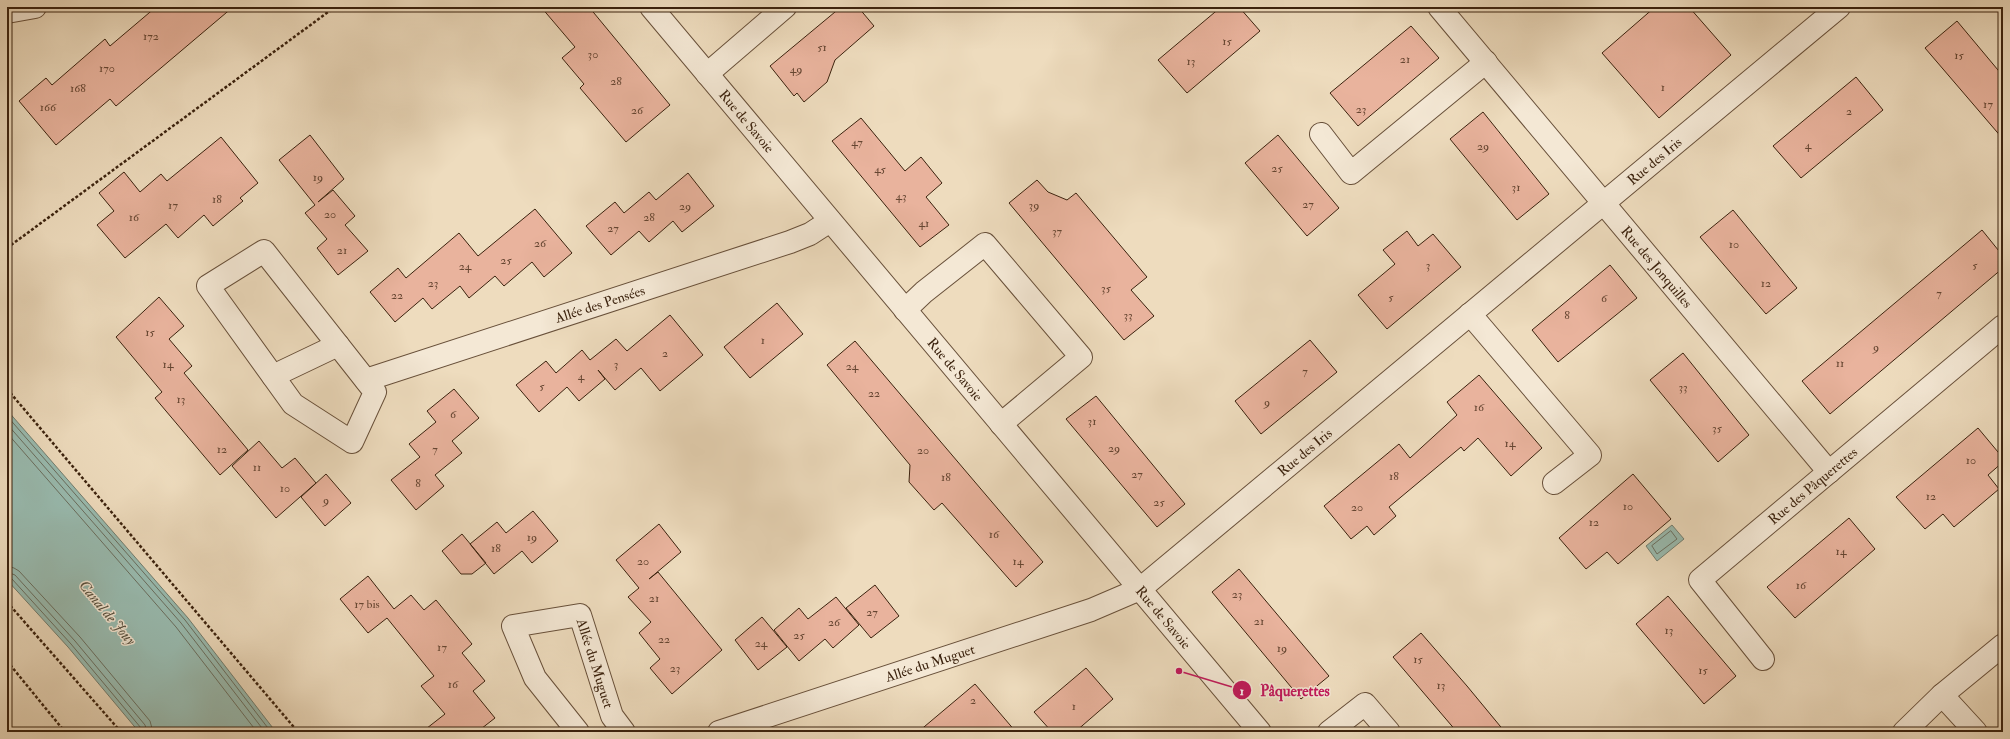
<svg xmlns="http://www.w3.org/2000/svg" width="2010" height="739" font-family="'IM FELL Double Pica',serif">
<rect width="100%" height="100%" fill="#eedcbe"/>
<filter id="stains"><feTurbulence type="fractalNoise" baseFrequency=".005" numOctaves="4"/><feColorMatrix values="0 0 0 0 .2 0 0 0 0 .09 0 0 0 0 .02 0 0 0 .5 -.17"/></filter>
<radialGradient id="worn" r=".72"><stop offset=".6" stop-color="#630" stop-opacity="0"/><stop offset="1" stop-color="#630" stop-opacity=".3"/></radialGradient>
<path fill="#99bcb1" stroke="#737e70" d="M 7,410 L 188,618 L 276,732 L 139,732 L 68,647 L 7,580 Z
M 1672,525 L 1684,539 L 1657,561 L 1646,546 Z"/>
<g fill="none" stroke-linecap="round" stroke-linejoin="round">
<path stroke="#6a6f60" stroke-width="1" d="M 7,416 L 185,620 L 271,732
M 7,424 L 181,623 L 265,732
M 7,433 L 176,627 L 257,732
M 1671,531 L 1677,539 L 1657,554 L 1652,546 Z
M 7,566 L 14,568 L 19,571 L 80,637 L 150,721 L 153,732
M 7,572 L 15,575 L 75,641 L 145,725 L 147,732
M 7,577 L 12,579 L 71,644 L 141,728 L 142,732"/>
</g>
<path fill="#e9b39d" stroke="#3b220e" d="M 156,7 L 233,7 L 116,106 L 110,99 L 56,145 L 19,101 L 46,78 L 52,85 L 105,39 L 110,46 Z
M 541,7 L 589,7 L 670,105 L 626,142 L 580,88 L 584,84 L 562,58 L 575,47 Z
M 841,7 L 858,7 L 874,26 L 835,60 L 827,82 L 804,102 L 797,93 L 794,96 L 770,66 Z
M 1221,7 L 1239,7 L 1260,31 L 1187,93 L 1158,60 Z
M 1655,7 L 1689,7 L 1731,55 L 1659,118 L 1602,53 Z
M 1957,21 L 2003,76 L 2003,139 L 1925,48 Z
M 1411,26 L 1439,58 L 1358,126 L 1330,93 Z
M 1856,77 L 1883,110 L 1801,178 L 1773,146 Z
M 1483,112 L 1549,194 L 1517,220 L 1450,139 Z
M 861,118 L 905,171 L 921,157 L 942,183 L 926,197 L 949,225 L 920,247 L 832,141 Z
M 310,135 L 344,179 L 318,202 L 333,190 L 355,216 L 345,225 L 368,251 L 338,275 L 317,248 L 327,239 L 305,213 L 315,205 L 279,160 Z
M 1278,135 L 1339,208 L 1307,236 L 1245,163 Z
M 221,137 L 258,183 L 240,198 L 243,201 L 213,226 L 204,215 L 178,238 L 166,224 L 125,258 L 97,225 L 114,211 L 99,193 L 124,172 L 140,192 L 161,174 L 167,181 Z
M 688,173 L 714,206 L 682,232 L 673,221 L 649,242 L 639,231 L 611,255 L 586,226 L 615,202 L 624,213 L 649,192 L 656,200 Z
M 1037,180 L 1048,192 L 1067,200 L 1076,193 L 1147,277 L 1131,290 L 1154,316 L 1124,340 L 1009,203 Z
M 535,209 L 572,253 L 544,277 L 532,262 L 504,286 L 495,276 L 469,298 L 460,286 L 432,309 L 423,298 L 395,322 L 370,292 L 398,268 L 406,278 L 459,233 L 478,256 Z
M 1733,210 L 1797,288 L 1766,314 L 1700,237 Z
M 1982,230 L 2003,256 L 2003,268 L 1830,414 L 1802,381 Z
M 1407,231 L 1418,246 L 1433,234 L 1461,267 L 1387,329 L 1358,295 L 1395,264 L 1383,250 Z
M 1610,265 L 1637,298 L 1558,362 L 1532,330 Z
M 159,297 L 184,326 L 169,339 L 192,366 L 184,373 L 248,450 L 220,475 L 155,398 L 162,392 L 116,337 Z
M 777,303 L 803,334 L 750,378 L 724,347 Z
M 670,315 L 703,355 L 660,391 L 641,368 L 615,390 L 598,370 L 605,379 L 579,401 L 567,387 L 539,412 L 516,385 L 546,361 L 556,373 L 582,350 L 590,360 L 616,339 L 627,351 Z
M 1310,340 L 1337,372 L 1261,434 L 1235,401 Z
M 855,341 L 1043,562 L 1016,587 L 942,503 L 934,510 L 909,482 L 910,465 L 827,365 Z
M 1683,353 L 1749,435 L 1718,462 L 1650,380 Z
M 1479,375 L 1542,448 L 1511,476 L 1478,438 L 1464,451 L 1461,447 L 1389,507 L 1396,516 L 1374,535 L 1367,526 L 1351,539 L 1324,506 L 1399,444 L 1410,458 L 1457,415 L 1447,402 Z
M 454,389 L 479,418 L 452,441 L 462,453 L 435,475 L 444,486 L 416,510 L 391,480 L 420,457 L 409,444 L 436,422 L 427,411 Z
M 1096,396 L 1185,504 L 1157,527 L 1066,419 Z
M 1978,428 L 2003,458 L 2003,462 L 1988,475 L 1999,489 L 1954,527 L 1943,514 L 1925,529 L 1896,497 Z
M 259,441 L 282,468 L 295,458 L 316,483 L 276,518 L 232,466 Z
M 326,474 L 351,503 L 325,526 L 301,497 Z
M 1633,474 L 1671,519 L 1618,564 L 1607,552 L 1586,569 L 1559,538 Z
M 533,511 L 558,541 L 532,563 L 522,551 L 494,574 L 470,544 L 497,522 L 506,533 Z
M 1849,518 L 1875,549 L 1795,618 L 1767,587 Z
M 659,524 L 681,552 L 649,579 L 658,572 L 722,650 L 672,694 L 650,668 L 660,659 L 639,633 L 651,622 L 628,597 L 639,588 L 616,560 Z
M 462,534 L 486,563 L 472,574 L 461,574 L 442,551 Z
M 1239,569 L 1329,676 L 1301,699 L 1212,592 Z
M 368,576 L 394,609 L 411,595 L 424,610 L 436,600 L 472,644 L 462,653 L 485,681 L 473,691 L 495,718 L 477,732 L 422,732 L 445,714 L 421,686 L 434,676 L 387,618 L 368,633 L 340,599 Z
M 875,585 L 899,616 L 871,638 L 846,608 Z
M 1668,596 L 1736,676 L 1704,704 L 1636,624 Z
M 836,597 L 859,625 L 833,648 L 825,639 L 799,661 L 774,630 L 799,608 L 808,619 Z
M 762,617 L 787,647 L 758,670 L 735,640 Z
M 1421,633 L 1467,686 L 1505,732 L 1457,732 L 1393,657 Z
M 1086,668 L 1113,699 L 1075,732 L 1052,732 L 1034,712 Z
M 975,684 L 1016,732 L 918,732 Z"/>
<g fill="none" stroke-linecap="round" stroke-linejoin="round">
<g stroke="#68503a" stroke-width="24">
<g id="minor">
<path id="s1" d="M 651,7 L 1260,732"/>
<path id="s2" d="M 1439,7 L 1829,472"/>
<path d="M 7,12 L 35,7"/>
<path d="M 707,74 L 785,7"/>
<path d="M 1321,134 L 1351,173 L 1486,62"/>
<path d="M 264,251 L 375,392 L 352,442 L 293,404 L 208,286 Z"/>
<path d="M 905,310 L 924,292 L 985,244 L 1081,357 L 1001,424"/>
<path d="M 1470,314 L 1590,455 L 1554,483"/>
<path d="M 273,376 L 338,345"/>
<path id="s3" d="M 366,380 L 790,242 L 810,234 L 830,221"/>
<path id="s4" d="M 1763,659 L 1700,580 L 2003,326"/>
<path d="M 1942,695 L 1976,732"/>
<path id="s5" d="M 578,732 L 535,678 L 513,626 L 580,615 L 612,716 L 624,732"/>
<path id="s6" d="M 719,732 L 1091,610 L 1140,589 L 1839,7"/>
<path d="M 1329,732 L 1365,704 L 1389,732"/>
<path d="M 1904,732 L 1942,695 L 2003,645"/>
</g>
</g>
<path stroke="#3b220e" stroke-width="2.5" stroke-dasharray="3 2" stroke-linecap="butt" d="M 7,248 L 335,7
M 7,389 L 298,732
M 7,602 L 121,732
M 7,661 L 65,732"/>
<use href="#minor" stroke="#f4e8d5" stroke-width="22"/>
</g>
<g text-anchor="middle" dominant-baseline="central" stroke-width="3" stroke-linejoin="round" paint-order="stroke">
<g font-size="12" fill="#664632">
<text x="151" y="36">172</text>
<text x="1227" y="41">15</text>
<text x="822" y="47">51</text>
<text x="593" y="54">30</text>
<text x="1959" y="55">15</text>
<text x="1405" y="59">21</text>
<text x="1191" y="61">13</text>
<text x="107" y="68">170</text>
<text x="796" y="69">49</text>
<text x="616" y="81">28</text>
<text x="1663" y="87">1</text>
<text x="78" y="88">168</text>
<text x="1988" y="104">17</text>
<text x="48" y="107">166</text>
<text x="1361" y="109">23</text>
<text x="637" y="110">26</text>
<text x="1849" y="111">2</text>
<text x="857" y="142">47</text>
<text x="1808" y="145">4</text>
<text x="1483" y="146">29</text>
<text x="1277" y="168">25</text>
<text x="880" y="169">45</text>
<text x="318" y="177">19</text>
<text x="1516" y="187">31</text>
<text x="901" y="196">43</text>
<text x="217" y="199">18</text>
<text x="1308" y="204">27</text>
<text x="173" y="205">17</text>
<text x="1034" y="205">39</text>
<text x="685" y="206">29</text>
<text x="330" y="214">20</text>
<text x="134" y="217">16</text>
<text x="649" y="217">28</text>
<text x="924" y="223">41</text>
<text x="613" y="228">27</text>
<text x="1057" y="231">37</text>
<text x="540" y="243">26</text>
<text x="1734" y="244">10</text>
<text x="342" y="250">21</text>
<text x="506" y="260">25</text>
<text x="1428" y="265">3</text>
<text x="1975" y="265">5</text>
<text x="465" y="266">24</text>
<text x="433" y="283">23</text>
<text x="1766" y="283">12</text>
<text x="1106" y="288">35</text>
<text x="1939" y="293">7</text>
<text x="397" y="295">22</text>
<text x="1391" y="297">5</text>
<text x="1604" y="298">6</text>
<text x="1128" y="315">33</text>
<text x="1567" y="315">8</text>
<text x="150" y="332">15</text>
<text x="763" y="340">1</text>
<text x="1876" y="347">9</text>
<text x="665" y="353">2</text>
<text x="1840" y="363">11</text>
<text x="168" y="364">14</text>
<text x="616" y="364">3</text>
<text x="852" y="366">24</text>
<text x="1305" y="371">7</text>
<text x="581" y="376">4</text>
<text x="542" y="386">5</text>
<text x="1683" y="387">33</text>
<text x="874" y="393">22</text>
<text x="181" y="399">13</text>
<text x="1267" y="402">9</text>
<text x="1479" y="407">16</text>
<text x="453" y="414">6</text>
<text x="1092" y="421">31</text>
<text x="1717" y="428">35</text>
<text x="1510" y="443">14</text>
<text x="1114" y="448">29</text>
<text x="222" y="449">12</text>
<text x="435" y="449">7</text>
<text x="923" y="450">20</text>
<text x="1971" y="460">10</text>
<text x="257" y="467">11</text>
<text x="1137" y="474">27</text>
<text x="1394" y="476">18</text>
<text x="946" y="477">18</text>
<text x="418" y="483">8</text>
<text x="285" y="488">10</text>
<text x="1931" y="496">12</text>
<text x="326" y="500">9</text>
<text x="1159" y="502">25</text>
<text x="1628" y="506">10</text>
<text x="1357" y="507">20</text>
<text x="1594" y="522">12</text>
<text x="994" y="534">16</text>
<text x="532" y="537">19</text>
<text x="496" y="548">18</text>
<text x="1841" y="551">14</text>
<text x="643" y="561">20</text>
<text x="1018" y="561">14</text>
<text x="1801" y="585">16</text>
<text x="1237" y="594">23</text>
<text x="654" y="598">21</text>
<text x="367" y="604">17 bis</text>
<text x="872" y="612">27</text>
<text x="1259" y="621">21</text>
<text x="834" y="622">26</text>
<text x="1669" y="630">13</text>
<text x="799" y="635">25</text>
<text x="664" y="639">22</text>
<text x="761" y="643">24</text>
<text x="442" y="647">17</text>
<text x="1282" y="648">19</text>
<text x="1418" y="659">15</text>
<text x="675" y="668">23</text>
<text x="1703" y="670">15</text>
<text x="453" y="684">16</text>
<text x="1441" y="685">13</text>
<text x="973" y="700">2</text>
<text x="1074" y="706">1</text>
</g>
<g font-size="14" fill="#3b220e" stroke="#f4e8d5">
<text stroke="none"><textPath href="#s1" startOffset="149">Rue de Savoie</textPath></text>
<text stroke="none"><textPath href="#s6" startOffset="1114">Rue des Iris</textPath></text>
<text stroke="none"><textPath href="#s2" startOffset="339">Rue des Jonquilles</textPath></text>
<text stroke="none"><textPath href="#s3" startOffset="246">Allée des Pensées</textPath></text>
<text stroke="none"><textPath href="#s1" startOffset="473">Rue de Savoie</textPath></text>
<text stroke="none"><textPath href="#s6" startOffset="659">Rue des Iris</textPath></text>
<text stroke="none"><textPath href="#s4" startOffset="248">Rue des Pâquerettes</textPath></text>
<text stroke="none"><textPath href="#s1" startOffset="797">Rue de Savoie</textPath></text>
<text stroke="none"><textPath href="#s6" startOffset="222">Allée du Muguet</textPath></text>
<text stroke="none"><textPath href="#s5" startOffset="244">Allée du Muguet</textPath></text>
</g>
<g font-size="15" font-style="italic" fill="#57503f" stroke="#f4e8d5">
<text transform="translate(107 613) rotate(50)">Canal de Jouy</text>
</g>
</g>
<path fill="none" stroke="#c2185b" stroke-width="1.5" d="M1179 671L1242 690"/>
<g fill="#c2185b" stroke="#f4e8d5" stroke-width="1.5">
<circle cx="1179" cy="671" r="4"/>
<circle cx="1242" cy="690" r="10"/>
</g>
<g font-size="12" text-anchor="middle" font-weight="bold" fill="#fff">
<text x="1242" y="695">1</text>
</g>
<g font-size="15" text-anchor="middle" font-weight="bold" fill="#c2185b" stroke="#f4e8d5" stroke-width="3" stroke-linejoin="round" paint-order="stroke">
<text x="1295" y="696">Pâquerettes</text>
</g>
<rect width="2010" height="739" fill="none" stroke="#eedcbe" stroke-width="24"/>
<rect x="8" y="8" width="1994" height="723" fill="none" stroke="#3b220e" stroke-width="2"/>
<rect x="12" y="12" width="1986" height="715" fill="none" stroke="#3b220e"/>
<rect width="100%" height="100%" filter="url(#stains)"/>
<rect width="100%" height="100%" fill="url(#worn)"/>
</svg>
